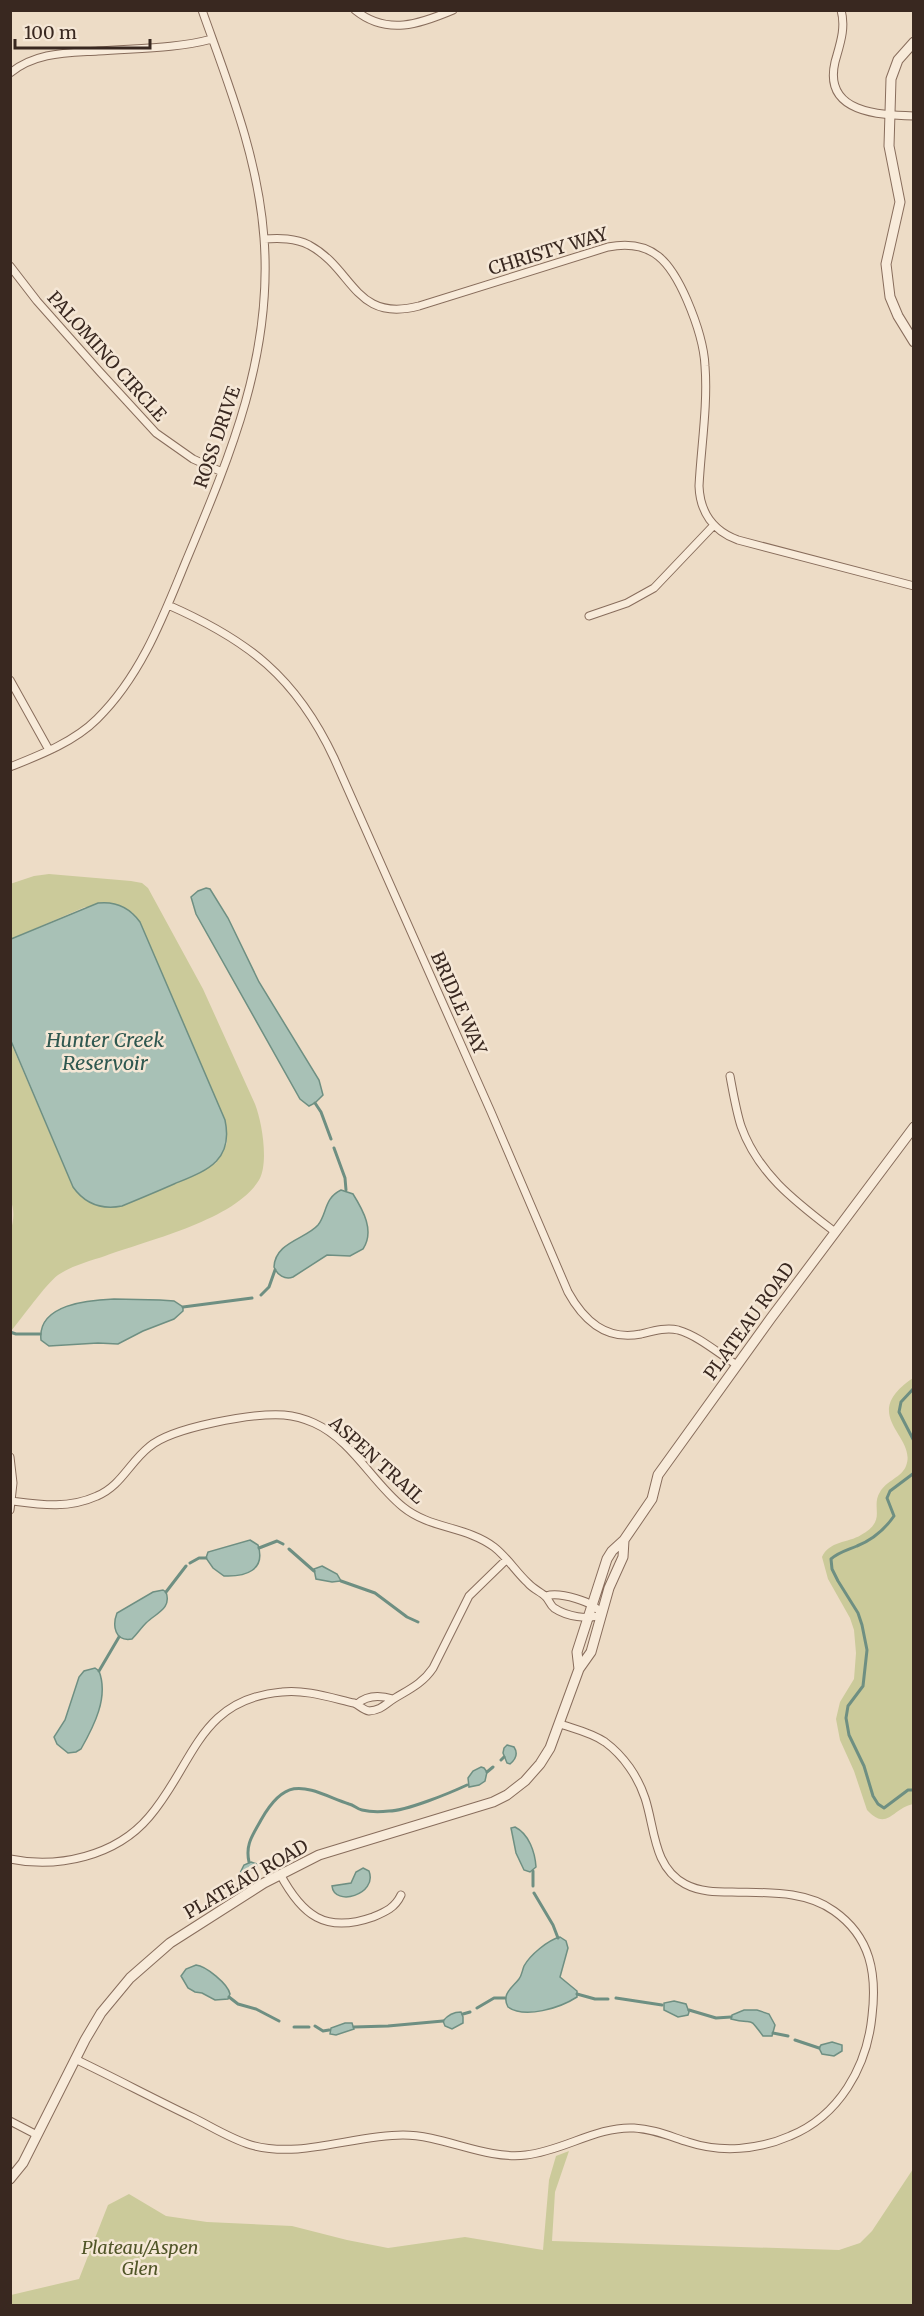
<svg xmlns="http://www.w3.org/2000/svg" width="924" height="2316" font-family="Merriweather,serif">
<rect width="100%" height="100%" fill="#eddcc6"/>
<path fill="#cbca9a" d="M 49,874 L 131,881 L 142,883 L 148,888 L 203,989 L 255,1104 C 262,1122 269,1163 259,1180 C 235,1220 148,1240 105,1256 C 90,1261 71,1266 58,1275 C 45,1285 23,1317 11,1331 L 10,1233 C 14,1220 15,1211 10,1198 L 10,1041 L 73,1187 C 85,1204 101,1210 122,1206 L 216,1163 L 227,1143 L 227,1128 L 140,922 L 132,912 L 85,907 L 11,939 L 10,884 L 34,876 Z
M 913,1378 L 913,1804 C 893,1808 887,1832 867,1810 L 854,1771 L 840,1740 L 836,1719 L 840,1702 L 854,1679 L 856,1653 L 854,1630 L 850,1618 L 828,1579 L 822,1557 C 829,1541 848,1543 861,1535 C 888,1520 870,1508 880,1492 C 886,1481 902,1477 906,1466 C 918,1436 857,1416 913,1378 Z
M 569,2151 L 555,2192 L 552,2241 L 839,2250 L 860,2243 L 872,2231 L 913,2169 L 913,2305 L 11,2305 L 11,2295 L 79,2279 L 108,2205 L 129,2194 L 166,2216 L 207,2222 L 292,2226 L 347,2240 L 388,2248 L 465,2237 L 543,2250 L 549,2180 L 556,2156 Z"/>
<path fill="#a8c1b6" stroke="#6e8f82" stroke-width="1.5" d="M 206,888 L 210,889 L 228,918 L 259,982 L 319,1080 L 323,1095 L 315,1103 L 309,1106 L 300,1099 L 196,914 L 191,897 L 198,891 Z
M 98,903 C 116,901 130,908 140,922 L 225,1120 C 234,1162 205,1171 174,1184 C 156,1192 139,1199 122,1206 C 101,1210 85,1204 73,1187 L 11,1041 L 11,939 Z
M 341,1190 L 353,1194 C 363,1210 375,1231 363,1249 L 350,1256 L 327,1255 L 293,1277 C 285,1280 277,1275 274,1267 C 275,1242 306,1239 318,1225 C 327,1214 324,1198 341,1190 Z
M 114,1299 L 160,1300 L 174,1301 L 183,1307 L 183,1311 L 174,1319 L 143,1331 L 118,1344 L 98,1343 L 49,1346 L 41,1340 C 37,1304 89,1300 114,1299 Z
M 250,1540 L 258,1545 C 266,1570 246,1577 224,1576 L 213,1568 L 206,1558 L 208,1552 Z
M 322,1566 L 337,1574 L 341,1581 L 332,1582 L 316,1579 L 314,1569 Z
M 163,1590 L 166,1592 C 172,1609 156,1613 146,1623 C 141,1628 137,1634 132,1639 C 115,1642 112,1626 117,1613 L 153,1592 Z
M 95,1668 L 99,1671 C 109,1697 94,1726 81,1749 L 76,1752 L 68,1753 L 57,1744 L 54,1737 L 65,1720 L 79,1677 L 84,1671 Z
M 507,1745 L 514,1747 C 518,1753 516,1759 510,1764 L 507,1763 L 503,1753 L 504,1748 Z
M 481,1767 L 484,1768 L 487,1772 L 485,1781 L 479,1785 L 469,1787 L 468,1778 L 473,1771 Z
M 515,1827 C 529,1834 535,1852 536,1867 L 530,1872 L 524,1870 L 516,1853 L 511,1828 Z
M 251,1862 L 257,1864 L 256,1868 L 240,1876 L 239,1875 L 244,1865 Z
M 363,1868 L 369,1871 C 378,1895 334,1907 332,1886 L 351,1883 L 356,1872 Z
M 560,1937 L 566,1941 L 568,1948 L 560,1977 L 577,1991 L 577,1997 C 560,2008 525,2019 508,2007 C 501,1994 512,1988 519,1979 C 522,1975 522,1971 524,1966 C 530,1955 548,1940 560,1937 Z
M 196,1965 C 206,1966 228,1984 230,1994 L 228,1999 L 215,2000 L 202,1993 L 195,1992 L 188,1988 L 181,1976 L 186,1969 Z
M 674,2001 L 686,2004 L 689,2012 L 688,2015 L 678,2017 L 664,2010 L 664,2003 Z
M 744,2010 L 757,2010 L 769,2014 L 775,2025 L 772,2036 L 763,2036 C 746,2013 755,2026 731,2019 L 732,2015 Z
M 461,2012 L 463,2017 L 463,2023 L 452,2029 L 445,2026 L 443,2021 C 447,2016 454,2012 461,2012 Z
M 345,2023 L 352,2023 L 354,2029 L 336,2035 L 330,2034 L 331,2028 Z
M 832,2042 L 842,2045 L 842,2051 L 834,2056 L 822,2054 L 819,2048 L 821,2045 Z"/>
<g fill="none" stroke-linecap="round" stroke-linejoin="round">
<path stroke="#6e8f82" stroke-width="3" d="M 315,1103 L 321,1112 L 331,1139
M 334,1148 L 345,1178 L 346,1190
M 261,1295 L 269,1287 L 275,1270
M 183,1307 L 252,1298
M 10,1332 L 16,1334 L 40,1334
M 914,1388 L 901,1402 L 899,1412 L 914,1441
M 914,1473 L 890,1491 L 887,1498 L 894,1516 C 885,1529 872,1540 857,1546 C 848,1550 839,1552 831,1559 L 832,1569 L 838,1581 L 858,1613 L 862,1625 L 867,1650 L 863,1686 L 848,1706 L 846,1718 L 849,1735 L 864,1766 L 873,1796 L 878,1804 L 884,1808 L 908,1790 L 914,1790
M 259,1548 L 277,1541 L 283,1544
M 289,1549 L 314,1571
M 190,1563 L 199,1558 L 206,1558
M 341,1581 L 375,1593 L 407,1617 L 418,1622
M 166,1592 L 186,1566
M 99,1671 L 119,1637
M 501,1760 L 504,1757
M 487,1772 L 493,1767
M 249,1862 C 245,1844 253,1835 261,1820 C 288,1772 307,1789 349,1804 C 354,1805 357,1809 362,1810 C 370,1812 381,1812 389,1811 C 406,1811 450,1793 467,1785
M 533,1886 L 533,1871
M 534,1893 L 553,1925 L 558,1938
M 577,1994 L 595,1999 L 608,1999
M 229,1997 L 238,2004 L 256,2009 L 279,2021
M 616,1998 L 662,2005
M 477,2008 L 494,1998 L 505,1998
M 689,2010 L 716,2018 L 731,2017
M 463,2014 L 470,2012
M 315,2026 L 323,2031 L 329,2030
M 294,2027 L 309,2027
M 354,2027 L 388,2026 L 443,2021
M 773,2033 L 788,2036
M 795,2040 L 819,2048"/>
<g stroke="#886d5c" stroke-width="9">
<path id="minor" d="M 355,10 C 387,36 420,24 453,10
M 841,10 C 846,28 840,44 835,62 C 823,113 879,115 914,116
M 10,73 C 36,52 67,53 98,51 C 136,48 175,49 212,39
M 264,239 C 280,238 295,238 309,245 C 354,269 354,323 419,306 L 608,247 C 653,238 671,263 687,300 C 696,321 704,343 705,366 C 708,405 701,447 699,486 C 700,512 713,531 738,540 L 914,586
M 10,266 L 37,301 L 100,372 L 156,433 L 193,459 L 222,472
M 168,605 C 248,640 296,677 334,758 L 491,1112 L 568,1292 C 584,1321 606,1341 641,1334 C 653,1331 666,1327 678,1330 C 699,1336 719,1354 737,1365
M 589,616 L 627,603 L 654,588 L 714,525
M 10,680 L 49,750
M 10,767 C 40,755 74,742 97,719 C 141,676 163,617 186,561 C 230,456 273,355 264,238 C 258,157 229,86 202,10
M 730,1076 C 733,1092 736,1110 741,1126 C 758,1174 796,1202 835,1232
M 10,1457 L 13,1483 L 10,1510
M 12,1501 C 42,1505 68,1509 97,1496 C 121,1486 129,1463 149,1447 C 172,1427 253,1413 284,1415 C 295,1416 305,1419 314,1423 C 352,1440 372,1482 403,1507 C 430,1529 466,1526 494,1547 C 507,1557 516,1572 528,1583 C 533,1589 541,1592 546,1597 C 549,1600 550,1605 554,1608 C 566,1616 589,1621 601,1614 C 595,1601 559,1592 546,1596
M 357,1704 C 367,1695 380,1695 393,1699
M 10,1859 C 58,1869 116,1856 149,1817 C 194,1765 198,1699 282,1692 C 304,1689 332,1698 354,1703 C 359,1705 363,1710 369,1711 C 382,1710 385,1704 395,1698 C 410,1689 423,1683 433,1668 L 469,1596 L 506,1560
M 280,1874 C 302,1915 325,1934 373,1917 C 385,1912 395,1908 401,1895
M 75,2059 C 115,2078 154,2099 194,2118 C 212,2127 231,2139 251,2145 C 301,2159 353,2135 403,2135 C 444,2135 485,2160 526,2155 C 563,2151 597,2126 634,2128 C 653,2129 669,2136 688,2142 C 721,2153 758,2150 790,2136 C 839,2116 867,2067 872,2016 C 877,1974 871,1937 834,1911 C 805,1890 766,1893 732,1892 C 716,1892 700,1892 685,1884 C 653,1867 655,1828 645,1798 C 638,1777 624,1756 605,1742 C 592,1733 575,1729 560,1724
M 10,2121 L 37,2135"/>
</g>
<g stroke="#886d5c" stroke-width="11">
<path id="tertiary" d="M 914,42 L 898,60 L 891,79 L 889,146 L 900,202 L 886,264 L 890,297 L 898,316 L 914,342
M 579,1669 L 577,1652 L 607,1559 L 612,1551 L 624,1540 L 652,1499 L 658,1475 L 771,1318 L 914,1127
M 10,2179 L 23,2163 L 85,2040 L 101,2013 L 130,1978 L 170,1943 L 264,1883 L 319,1855 L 493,1802 L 507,1795 L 525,1781 L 540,1764 L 550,1748 L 579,1669 L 591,1652 L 609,1588 L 623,1557 L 624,1540"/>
</g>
<use href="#minor" stroke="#f8ebda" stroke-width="7"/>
<use href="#tertiary" stroke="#f8ebda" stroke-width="9"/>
</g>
<g text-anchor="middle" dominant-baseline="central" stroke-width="5" stroke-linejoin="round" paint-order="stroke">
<g font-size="18" fill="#392820" stroke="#f5e7d6">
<text transform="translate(548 251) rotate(-17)">CHRISTY WAY</text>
<text transform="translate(107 356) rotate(48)">PALOMINO CIRCLE</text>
<text transform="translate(217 437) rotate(-71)">ROSS DRIVE</text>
<text transform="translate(459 1003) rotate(66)">BRIDLE WAY</text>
<text transform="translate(749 1321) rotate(-54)">PLATEAU ROAD</text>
<text transform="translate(377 1460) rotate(42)">ASPEN TRAIL</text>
<text transform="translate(246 1879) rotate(-30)">PLATEAU ROAD</text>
</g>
<g font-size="18" font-style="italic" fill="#505527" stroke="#f5e7d6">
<text x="140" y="2247">Plateau/Aspen<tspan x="140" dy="21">Glen</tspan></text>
</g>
<g font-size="20" font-style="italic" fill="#2f5850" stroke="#f5e7d6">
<text x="105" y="1039">Hunter Creek<tspan x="105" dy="23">Reservoir</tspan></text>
</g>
</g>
<rect width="924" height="2316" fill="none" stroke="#392820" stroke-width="24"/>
<path d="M15 39v9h135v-9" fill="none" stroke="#392820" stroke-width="3"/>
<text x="24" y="39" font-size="18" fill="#392820" stroke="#f5e7d6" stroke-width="4.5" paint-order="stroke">100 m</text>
</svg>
